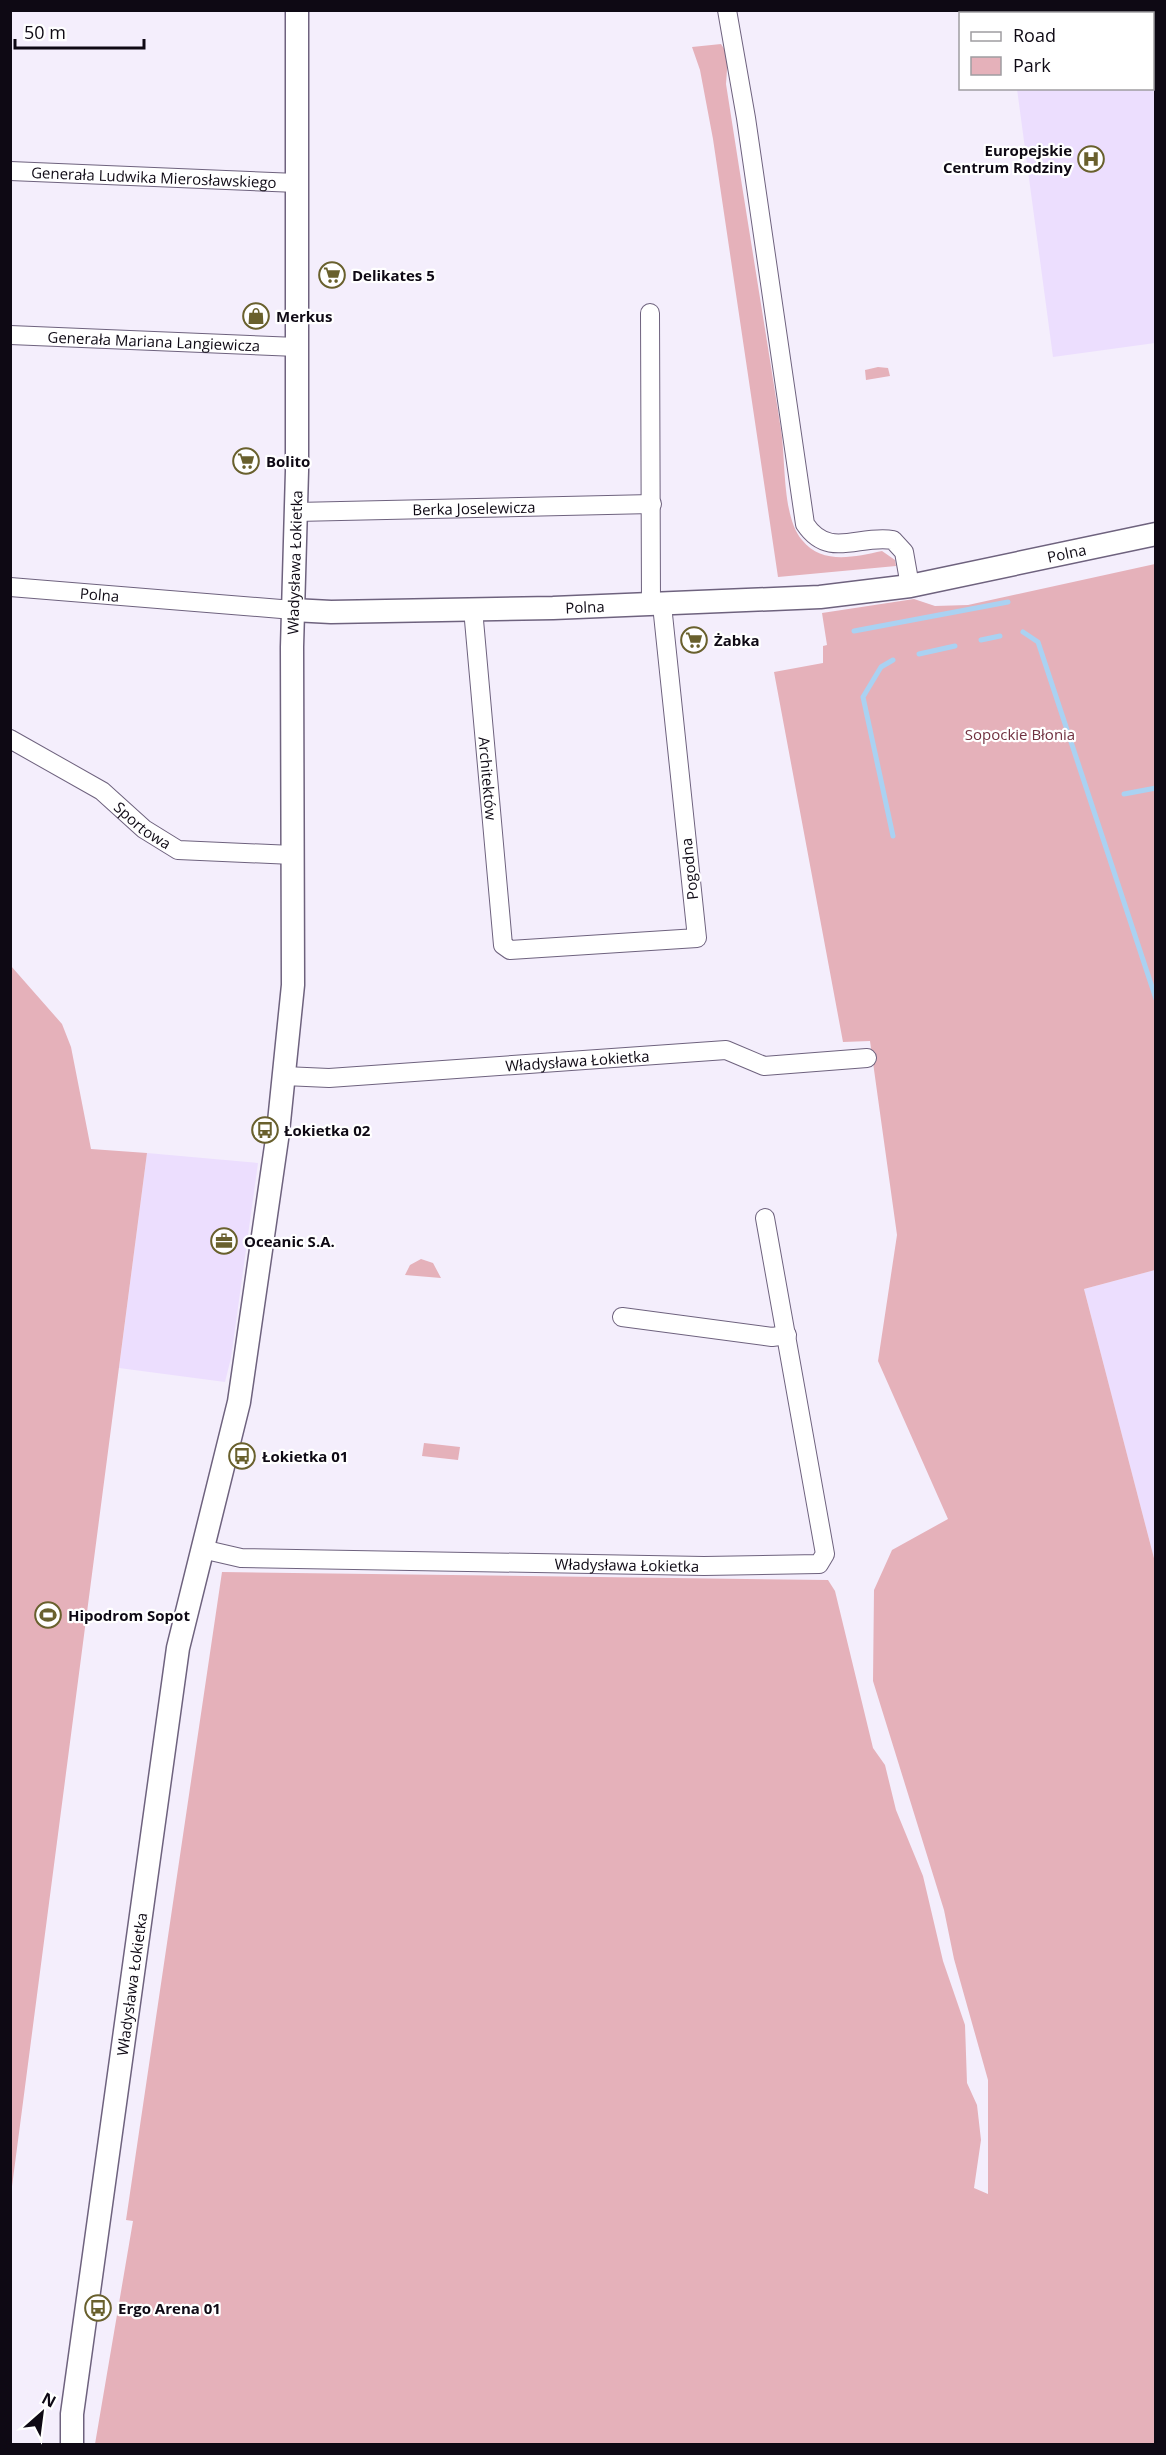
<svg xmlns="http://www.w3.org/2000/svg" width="1166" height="2455" font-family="'Open Sans',sans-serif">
<rect width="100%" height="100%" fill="#f4eefc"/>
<path fill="#ecdefe" d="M 1153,42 L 1155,42 L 1155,343 L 1053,357 L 1017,89 L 1152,88 Z
M 147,1153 L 258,1163 L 231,1358 L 225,1382 L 119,1368 Z
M 1155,1270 L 1155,1562 L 1084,1289 Z"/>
<path fill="#e5b1ba" d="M 721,44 L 728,55 L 726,84 C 744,200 763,315 781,430 C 786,461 782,517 802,540 C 822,565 854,557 882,551 L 895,560 L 896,566 L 778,577 L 713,139 L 700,70 L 692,47 Z
M 878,367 L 888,368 L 890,376 L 866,380 L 865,370 Z
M 1155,564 L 1155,1270 L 1084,1289 L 1155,1562 L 1155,2444 L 95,2444 L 133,2221 L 126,2220 L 222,1572 L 828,1580 L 835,1591 L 873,1748 L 885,1765 L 896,1810 L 923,1876 L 943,1961 L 965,2025 L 967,2083 L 977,2105 L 981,2140 L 974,2188 L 988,2194 L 988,2080 L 954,1959 L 944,1910 L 873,1681 L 874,1590 L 892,1550 L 948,1519 L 878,1361 L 897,1235 L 870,1041 L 843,1042 L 774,672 L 823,663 L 823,646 L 827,645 L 822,613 L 914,599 L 935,606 L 968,605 Z
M 11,966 L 62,1024 L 71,1047 L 91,1149 L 147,1153 L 11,2194 Z
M 421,1259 L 433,1263 L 441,1278 L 405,1275 L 410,1265 Z
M 424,1443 L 460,1447 L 458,1460 L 422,1456 Z"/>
<path fill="#aad2f2" d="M 1013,10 L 1155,11 L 1155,39 L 1153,40 L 1152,14 L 1012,13 Z"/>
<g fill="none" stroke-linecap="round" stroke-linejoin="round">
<path stroke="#aad2f2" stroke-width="5" d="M 854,631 L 1008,602
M 1023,632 L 1038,642 L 1156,999
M 981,640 L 1000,636
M 919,654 L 955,646
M 1124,794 L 1156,788
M 893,836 L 863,697 L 881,667 L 893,660"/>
<g stroke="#6e627e" stroke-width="20">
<g id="minor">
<path d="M 727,10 L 746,118 L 805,524 C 829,560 859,534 893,540 L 904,552 L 910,586"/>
<path id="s1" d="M 10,171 L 297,183"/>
<path d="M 650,313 L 651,605"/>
<path id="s2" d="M 10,335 L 297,347"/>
<path id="s3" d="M 296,512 L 652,504"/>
<path id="s4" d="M 10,587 L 293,610"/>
<path id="s5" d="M 473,609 L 503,945 L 510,950 L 697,938 L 662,605"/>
<path id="s6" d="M 10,739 L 102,791 L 144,829 L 178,850 L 293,855"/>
<path id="s7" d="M 284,1076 L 329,1078 L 726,1050 L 764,1066 L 867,1058"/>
<path d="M 622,1317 L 772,1337 L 787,1335"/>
<path id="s8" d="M 202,1549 L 241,1558 L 704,1566 L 819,1564 L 825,1554 L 765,1218"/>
</g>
</g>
<g stroke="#6e627e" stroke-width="25">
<g id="tertiary">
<path id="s9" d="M 293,610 L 331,612 L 553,608 L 820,597 L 910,586 L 1156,534"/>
<path id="s10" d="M 72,2444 L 72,2414 L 178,1648 L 239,1402 L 278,1132 L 293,985 L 292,647 L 297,471 L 297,10"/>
</g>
</g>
<use href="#minor" stroke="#fff" stroke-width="18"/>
<use href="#tertiary" stroke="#fff" stroke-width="22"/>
</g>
<defs>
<g id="hospital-ring" transform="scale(1.35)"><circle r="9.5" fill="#fff" stroke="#69602d" stroke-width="1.5"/><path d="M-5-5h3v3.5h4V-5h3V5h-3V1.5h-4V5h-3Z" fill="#69602d"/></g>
<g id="supermarket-ring" transform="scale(1.35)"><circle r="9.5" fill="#fff" stroke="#69602d" stroke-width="1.5"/><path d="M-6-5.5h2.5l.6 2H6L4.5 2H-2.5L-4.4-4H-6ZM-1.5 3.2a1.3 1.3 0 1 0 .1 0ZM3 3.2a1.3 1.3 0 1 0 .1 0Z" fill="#69602d"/></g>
<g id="shop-ring" transform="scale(1.35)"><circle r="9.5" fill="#fff" stroke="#69602d" stroke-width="1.5"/><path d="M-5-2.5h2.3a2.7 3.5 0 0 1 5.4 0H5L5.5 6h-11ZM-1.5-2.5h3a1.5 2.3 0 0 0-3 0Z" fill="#69602d"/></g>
<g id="bus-ring" transform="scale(1.35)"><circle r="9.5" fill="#fff" stroke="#69602d" stroke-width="1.5"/><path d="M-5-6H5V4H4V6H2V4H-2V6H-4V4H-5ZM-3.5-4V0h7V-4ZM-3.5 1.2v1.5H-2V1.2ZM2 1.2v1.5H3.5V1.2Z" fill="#69602d"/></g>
<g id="office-ring" transform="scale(1.35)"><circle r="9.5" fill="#fff" stroke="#69602d" stroke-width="1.5"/><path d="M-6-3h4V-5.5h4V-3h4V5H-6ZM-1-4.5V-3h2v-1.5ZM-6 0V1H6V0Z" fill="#69602d"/></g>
<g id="stadium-ring" transform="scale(1.35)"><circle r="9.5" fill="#fff" stroke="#69602d" stroke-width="1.5"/><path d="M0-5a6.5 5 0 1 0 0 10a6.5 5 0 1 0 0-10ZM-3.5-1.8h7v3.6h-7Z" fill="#69602d"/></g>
</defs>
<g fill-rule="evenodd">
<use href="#hospital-ring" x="1091" y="159"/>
<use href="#supermarket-ring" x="332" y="275"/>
<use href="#shop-ring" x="256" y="316"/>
<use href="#supermarket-ring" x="246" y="461"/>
<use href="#supermarket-ring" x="694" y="640"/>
<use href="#bus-ring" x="265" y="1130"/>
<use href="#office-ring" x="224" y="1241"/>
<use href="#bus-ring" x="242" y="1456"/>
<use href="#stadium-ring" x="48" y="1615"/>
<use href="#bus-ring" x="98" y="2308"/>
</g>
<g text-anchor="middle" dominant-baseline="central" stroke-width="4.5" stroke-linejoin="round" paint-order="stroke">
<g font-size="15" font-weight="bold" fill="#0e0914" stroke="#fff" text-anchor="start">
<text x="1072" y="150" text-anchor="end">Europejskie<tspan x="1072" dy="17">Centrum Rodziny</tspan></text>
<text x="352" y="275">Delikates 5</text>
<text x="276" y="316">Merkus</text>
<text x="266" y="461">Bolito</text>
<text x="714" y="640">Żabka</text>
<text x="284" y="1130">Łokietka 02</text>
<text x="244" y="1241">Oceanic S.A.</text>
<text x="262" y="1456">Łokietka 01</text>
<text x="68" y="1615">Hipodrom Sopot</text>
<text x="118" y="2308">Ergo Arena 01</text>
</g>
<g font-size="15" fill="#0e0914" stroke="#fff">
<text stroke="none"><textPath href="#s1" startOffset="144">Generała Ludwika Mierosławskiego</textPath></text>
<text stroke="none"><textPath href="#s2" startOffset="144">Generała Mariana Langiewicza</textPath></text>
<text stroke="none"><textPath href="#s3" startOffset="178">Berka Joselewicza</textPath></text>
<text stroke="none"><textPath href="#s9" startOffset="778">Polna</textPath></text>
<text stroke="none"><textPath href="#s10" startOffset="1900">Władysława Łokietka</textPath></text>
<text stroke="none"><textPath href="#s4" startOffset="90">Polna</textPath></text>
<text stroke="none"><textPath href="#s9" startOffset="292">Polna</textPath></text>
<text stroke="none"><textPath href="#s5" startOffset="170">Architektów</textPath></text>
<text stroke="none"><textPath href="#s6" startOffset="159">Sportowa</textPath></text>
<text transform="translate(689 869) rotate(-96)">Pogodna</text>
<text stroke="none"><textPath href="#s7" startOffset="294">Władysława Łokietka</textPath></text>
<text stroke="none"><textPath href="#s8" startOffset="426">Władysława Łokietka</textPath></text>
<text stroke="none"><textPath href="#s10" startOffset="464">Władysława Łokietka</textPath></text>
</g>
<g font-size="15" fill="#713140" stroke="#fff">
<text x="1020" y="734">Sopockie Błonia</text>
</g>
</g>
<rect width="1166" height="2455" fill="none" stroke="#0e0914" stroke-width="24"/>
<rect x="959" y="12" width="195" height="78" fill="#ffffff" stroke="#9f9da1" stroke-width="1.5"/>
<rect x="971" y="32" width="30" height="9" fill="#ffffff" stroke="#9f9da1" stroke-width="1.5"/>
<text x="1013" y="42" font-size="18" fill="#0e0914">Road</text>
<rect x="971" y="57" width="30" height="18" fill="#e5b1ba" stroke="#9f9da1" stroke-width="1.5"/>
<text x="1013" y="72" font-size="18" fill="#0e0914">Park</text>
<g transform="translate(42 2413) rotate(28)" stroke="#ffffff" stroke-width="4.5" paint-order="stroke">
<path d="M0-4.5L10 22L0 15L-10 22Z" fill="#0e0914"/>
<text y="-9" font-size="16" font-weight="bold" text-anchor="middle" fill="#0e0914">N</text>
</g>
<path d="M15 39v9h129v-9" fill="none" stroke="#0e0914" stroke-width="3"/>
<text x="24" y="39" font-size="18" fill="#0e0914" stroke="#ffffff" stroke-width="4.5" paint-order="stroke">50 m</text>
</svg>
